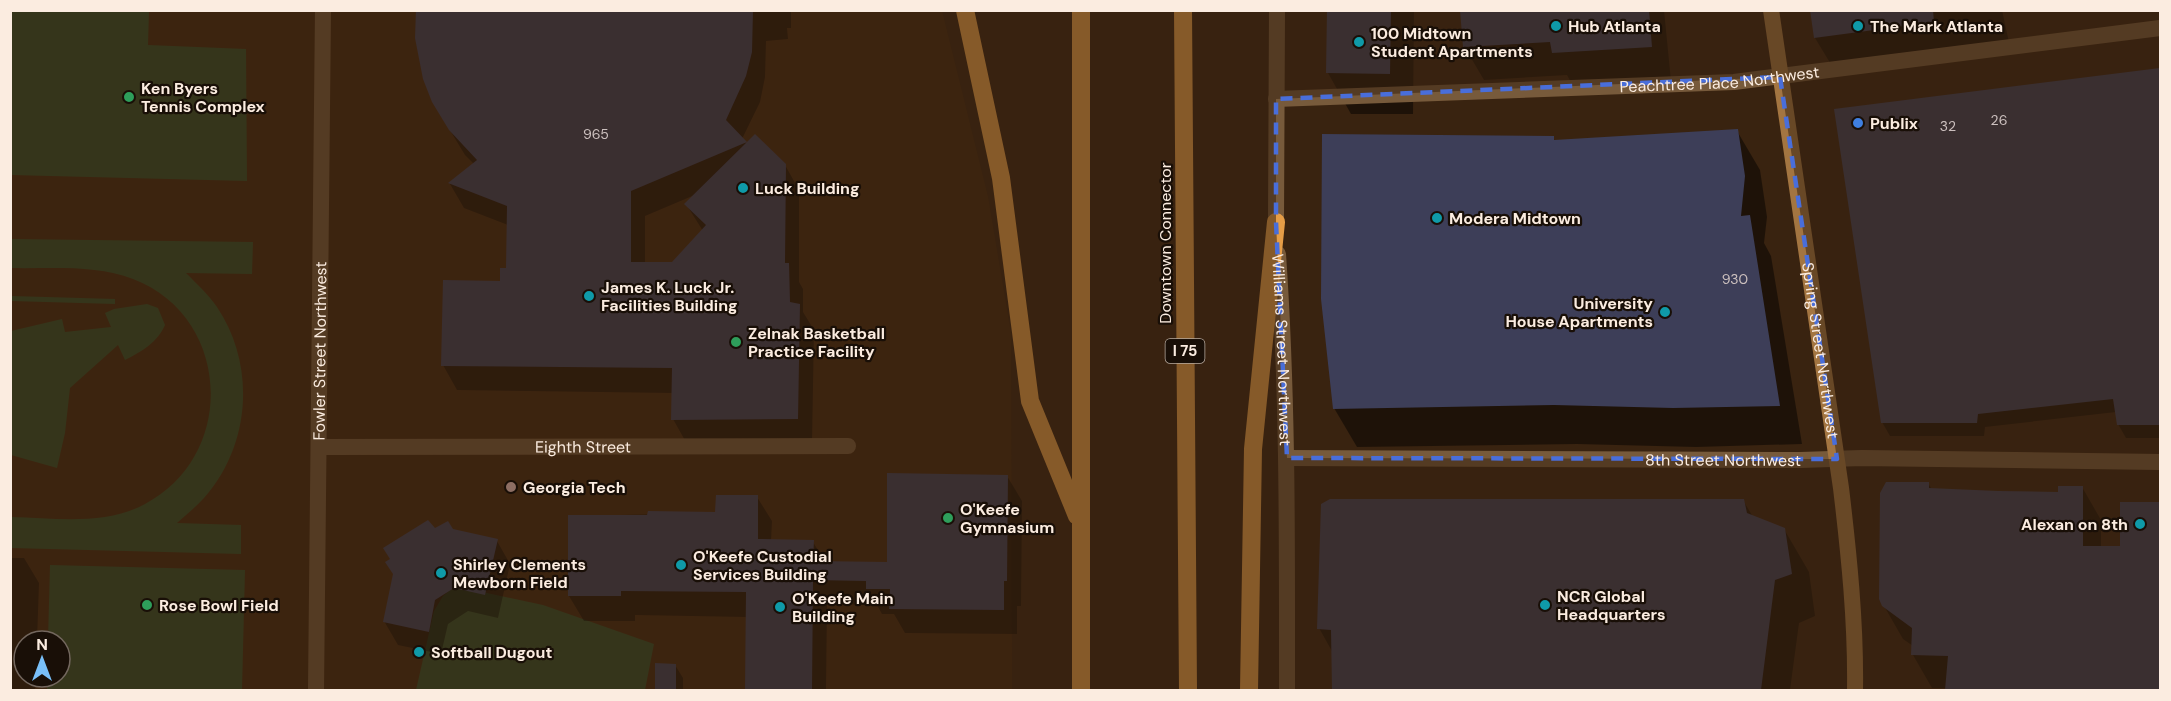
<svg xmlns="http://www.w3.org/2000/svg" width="2171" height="701" font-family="'DM Sans',sans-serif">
<rect width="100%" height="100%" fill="#392310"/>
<path fill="#42270f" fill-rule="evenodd" d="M 10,11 L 942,11 L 988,197 L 1011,334 L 1012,690 L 11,690 ZM 24,641 L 60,641 L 60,677 L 24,677 Z"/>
<path fill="#324d29" d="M 11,10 L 149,11 L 148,45 L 246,49 L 247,181 L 11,175 Z
M 11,239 L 253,242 L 252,274 L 186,273 C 197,284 208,294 217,307 C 256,365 251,445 204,498 C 196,507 186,515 177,523 L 241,525 L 241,554 L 11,548 L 11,517 C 55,518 105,526 145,504 C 238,455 231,316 133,279 C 95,264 50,269 11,268 Z
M 11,296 L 115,299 L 115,304 L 11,301 Z
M 147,304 L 158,308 L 165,325 C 158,342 141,352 125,360 L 118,345 L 70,388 L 65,433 L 57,468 L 11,455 L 11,331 L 62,319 L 65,332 L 111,327 L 105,313 L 114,309 Z
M 50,565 L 245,570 L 242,690 L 47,690 L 48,677 L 60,677 L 60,641 L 48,641 Z
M 455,586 L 543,605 L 654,644 L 645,690 L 416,690 L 434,611 L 443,596 Z"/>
<path fill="#0007" fill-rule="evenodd" d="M 418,10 L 791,10 L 791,28 L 787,28 L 788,39 L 766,41 L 765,77 L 760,102 L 742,139 L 747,144 L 785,165 L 799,190 L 799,282 L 803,289 L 803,312 L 814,330 L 812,443 L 687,444 L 673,419 L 673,393 L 457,390 L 443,365 L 501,283 L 508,270 L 508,225 L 464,208 L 450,184 L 474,164 L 465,155 L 448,127 ZM 697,194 L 686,204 L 703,231 L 673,264 L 645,264 L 645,216 Z
M 1329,10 L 1414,10 L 1413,114 L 1351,114 L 1328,73 Z
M 1461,10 L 1664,10 L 1671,81 L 1573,86 L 1567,75 L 1484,80 L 1464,46 Z
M 1812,10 L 2002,10 L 2010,47 L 1835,71 L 1815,38 Z
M 2160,70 L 2160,438 L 2126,438 L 2118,424 L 2116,412 L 1985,427 L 1984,436 L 1890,436 L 1882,422 L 1836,110 Z
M 1737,131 L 1760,170 L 1767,217 L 1764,243 L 1771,256 L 1802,444 L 1696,447 L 1577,444 L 1357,447 L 1334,408 L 1553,138 L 1555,142 Z
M 1007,476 L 1022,501 L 1021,606 L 1017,606 L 1017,634 L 905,633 L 894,614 L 882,614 L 877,605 L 827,604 L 826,690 L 746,690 L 747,617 L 635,615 L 635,621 L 584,621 L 569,596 L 569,516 L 717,513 L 757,497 L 772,521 L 771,541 L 813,542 L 825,562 L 889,563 Z
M 1928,483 L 1932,490 L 2059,493 L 2082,487 L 2101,520 L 2101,547 L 2121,547 L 2121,503 L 2160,503 L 2160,690 L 1947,690 L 1947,688 L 1932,688 L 1913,655 L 1913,646 L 1903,639 L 1880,599 Z
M 1743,500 L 1753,517 L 1784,529 L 1809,572 L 1815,616 L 1799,623 L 1790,690 L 1333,690 L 1333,653 L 1319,628 Z
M 434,531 L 452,531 L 497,541 L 510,564 L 498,618 L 468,611 L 448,624 L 441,654 L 398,645 L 384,621 Z
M 10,558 L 24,558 L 39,583 L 37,641 L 24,641 L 24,677 L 35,677 L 35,690 L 10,690 Z
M 657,665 L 675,665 L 683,678 L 683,690 L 656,690 Z"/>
<path fill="#3d3e58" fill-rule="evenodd" d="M 416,10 L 753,10 L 752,52 L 746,76 L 726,120 L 747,142 L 755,134 L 786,164 L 785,263 L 789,263 L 790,302 L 800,304 L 798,419 L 671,420 L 672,368 L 441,366 L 443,280 L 500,281 L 500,268 L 506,268 L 507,206 L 448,183 L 477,160 L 449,130 L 432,102 L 423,79 L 415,38 ZM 747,142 L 684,204 L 706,225 L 672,262 L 631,262 L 631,191 Z
M 1327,10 L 1391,10 L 1390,74 L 1326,73 Z
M 1460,10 L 1649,10 L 1652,47 L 1552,53 L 1550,42 L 1463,47 Z
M 1810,10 L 1933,10 L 1934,22 L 1814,38 Z
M 2160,68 L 2160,425 L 2117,425 L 2113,399 L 1978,414 L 1977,423 L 1881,423 L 1834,109 Z
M 1738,129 L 1745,176 L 1741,216 L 1750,215 L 1780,406 L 1673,408 L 1554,405 L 1333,409 L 1321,299 L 1322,134 L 1554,136 L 1554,140 Z
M 887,473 L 1008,475 L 1007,581 L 1004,581 L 1004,610 L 889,609 L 890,589 L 866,589 L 866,581 L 813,580 L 812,690 L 745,690 L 746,592 L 621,591 L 621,596 L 568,596 L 568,515 L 647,515 L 648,511 L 715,512 L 716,495 L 758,495 L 758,539 L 814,540 L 813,561 L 887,562 Z
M 1886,482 L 1929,482 L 1929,488 L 1998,491 L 2058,492 L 2058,486 L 2083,486 L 2083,546 L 2120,546 L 2120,502 L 2160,502 L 2160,690 L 1945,690 L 1948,656 L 1911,655 L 1912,628 L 1882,606 L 1879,599 L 1880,493 Z
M 1330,499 L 1744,499 L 1747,513 L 1785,528 L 1792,574 L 1775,580 L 1761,690 L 1332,690 L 1331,630 L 1317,629 L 1321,504 Z
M 428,520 L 435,528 L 448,521 L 453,529 L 498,539 L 485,595 L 454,588 L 435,600 L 429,632 L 383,622 L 393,574 L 385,562 L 390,559 L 383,548 Z
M 655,663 L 676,664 L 676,690 L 655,690 Z"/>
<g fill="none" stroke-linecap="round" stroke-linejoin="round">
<g stroke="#775a3b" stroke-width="16">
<path id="s1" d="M 1276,99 L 1734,82 L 2160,28"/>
<path id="s2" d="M 1278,254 C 1288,399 1287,545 1287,690"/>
<path id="s3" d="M 319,447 L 848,446"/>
<path id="s4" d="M 1287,458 L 1800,460 L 1862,458 L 2160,462"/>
<path id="s5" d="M 316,690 L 323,10"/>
</g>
<path stroke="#775a3b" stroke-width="16" d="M 1276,222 L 1277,10"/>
<path stroke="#a37541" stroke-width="16" id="s6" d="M 1771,10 L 1841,488 C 1849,555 1856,623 1855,690"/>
<path stroke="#e59d47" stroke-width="18" d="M 965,10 L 1001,178 L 1030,401 L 1077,516
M 1081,10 L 1081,690
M 1183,10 L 1188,690
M 1249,690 L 1253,449 L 1276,222"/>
</g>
<path d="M0 0H2171V701H0ZM 1780,77 L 1837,459 L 1287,458 L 1276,222 L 1276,99 Z" fill="#392310" fill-opacity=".55" fill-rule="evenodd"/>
<path fill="none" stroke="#496eda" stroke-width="4.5" stroke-dasharray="12 8" stroke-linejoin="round" d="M 1780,77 L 1837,459 L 1287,458 L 1276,222 L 1276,99 Z"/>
<g fill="#0f9aa8" stroke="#190f07" stroke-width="2">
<circle cx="1556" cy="26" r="6"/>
<circle cx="1858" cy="26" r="6"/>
<circle cx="1359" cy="42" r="6"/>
<circle cx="743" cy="188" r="6"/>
<circle cx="1437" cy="218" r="6"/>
<circle cx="589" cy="296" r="6"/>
<circle cx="1665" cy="312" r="6"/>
<circle cx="2140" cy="524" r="6"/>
<circle cx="681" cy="565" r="6"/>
<circle cx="441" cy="573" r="6"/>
<circle cx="1545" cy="605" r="6"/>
<circle cx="780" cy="607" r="6"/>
<circle cx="419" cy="652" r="6"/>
</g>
<g fill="#2e9e5b" stroke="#190f07" stroke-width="2">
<circle cx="129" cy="97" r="6"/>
<circle cx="736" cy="342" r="6"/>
<circle cx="948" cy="518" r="6"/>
<circle cx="147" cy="605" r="6"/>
</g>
<circle fill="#3f7fe0" stroke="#190f07" stroke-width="2" cx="1858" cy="123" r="6"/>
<circle fill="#8d6e63" stroke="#190f07" stroke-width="2" cx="511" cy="487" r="6"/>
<g text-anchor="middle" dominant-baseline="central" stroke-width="4.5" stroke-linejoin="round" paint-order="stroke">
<g font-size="14" fill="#ccc0be">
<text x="1999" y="120">26</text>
<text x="1948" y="126">32</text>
<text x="596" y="134">965</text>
<text x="1735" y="279">930</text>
</g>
<rect fill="#190f07" stroke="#b7aa9f" stroke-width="1.5" x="1165.5" y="339" width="39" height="24" rx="4.5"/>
<g font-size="15" font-weight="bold" fill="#fbece0">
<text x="1185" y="351">I 75</text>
</g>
<g font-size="16" font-weight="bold" fill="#fbece0" stroke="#190f07" text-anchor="start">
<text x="1568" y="26">Hub Atlanta</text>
<text x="1870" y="26">The Mark Atlanta</text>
<text x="1371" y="33">100 Midtown<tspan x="1371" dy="18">Student Apartments</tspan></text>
<text x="141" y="88">Ken Byers<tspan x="141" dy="18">Tennis Complex</tspan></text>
<text x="1870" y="123">Publix</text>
<text x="755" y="188">Luck Building</text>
<text x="1449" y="218">Modera Midtown</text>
<text x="601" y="287">James K. Luck Jr.<tspan x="601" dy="18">Facilities Building</tspan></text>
<text x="1653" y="303" text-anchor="end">University<tspan x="1653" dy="18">House Apartments</tspan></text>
<text x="748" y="333">Zelnak Basketball<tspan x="748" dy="18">Practice Facility</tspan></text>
<text x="523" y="487">Georgia Tech</text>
<text x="960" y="509">O'Keefe<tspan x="960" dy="18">Gymnasium</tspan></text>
<text x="2128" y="524" text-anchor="end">Alexan on 8th</text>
<text x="693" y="556">O'Keefe Custodial<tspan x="693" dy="18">Services Building</tspan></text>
<text x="453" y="564">Shirley Clements<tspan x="453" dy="18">Mewborn Field</tspan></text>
<text x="1557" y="596">NCR Global<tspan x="1557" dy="18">Headquarters</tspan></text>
<text x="792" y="598">O'Keefe Main<tspan x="792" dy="18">Building</tspan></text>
<text x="159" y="605">Rose Bowl Field</text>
<text x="431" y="652">Softball Dugout</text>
</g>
<g font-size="16" fill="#fbece0" stroke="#190f07">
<text stroke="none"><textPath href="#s1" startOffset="444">Peachtree Place Northwest</textPath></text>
<text transform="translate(1165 243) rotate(-90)">Downtown Connector</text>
<text stroke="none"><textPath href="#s2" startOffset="96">Williams Street Northwest</textPath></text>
<text stroke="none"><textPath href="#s6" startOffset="344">Spring Street Northwest</textPath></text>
<text stroke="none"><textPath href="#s5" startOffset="339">Fowler Street Northwest</textPath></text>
<text stroke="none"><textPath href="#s3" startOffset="264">Eighth Street</textPath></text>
<text stroke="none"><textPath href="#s4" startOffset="436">8th Street Northwest</textPath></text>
</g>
</g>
<rect width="2171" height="701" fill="none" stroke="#fbece0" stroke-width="24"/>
<g transform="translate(42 659)"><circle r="28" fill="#190f07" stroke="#73675e" stroke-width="1.5"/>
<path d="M0-4.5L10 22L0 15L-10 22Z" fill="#79bff8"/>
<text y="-9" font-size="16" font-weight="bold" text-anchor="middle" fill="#fbece0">N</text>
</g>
</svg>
